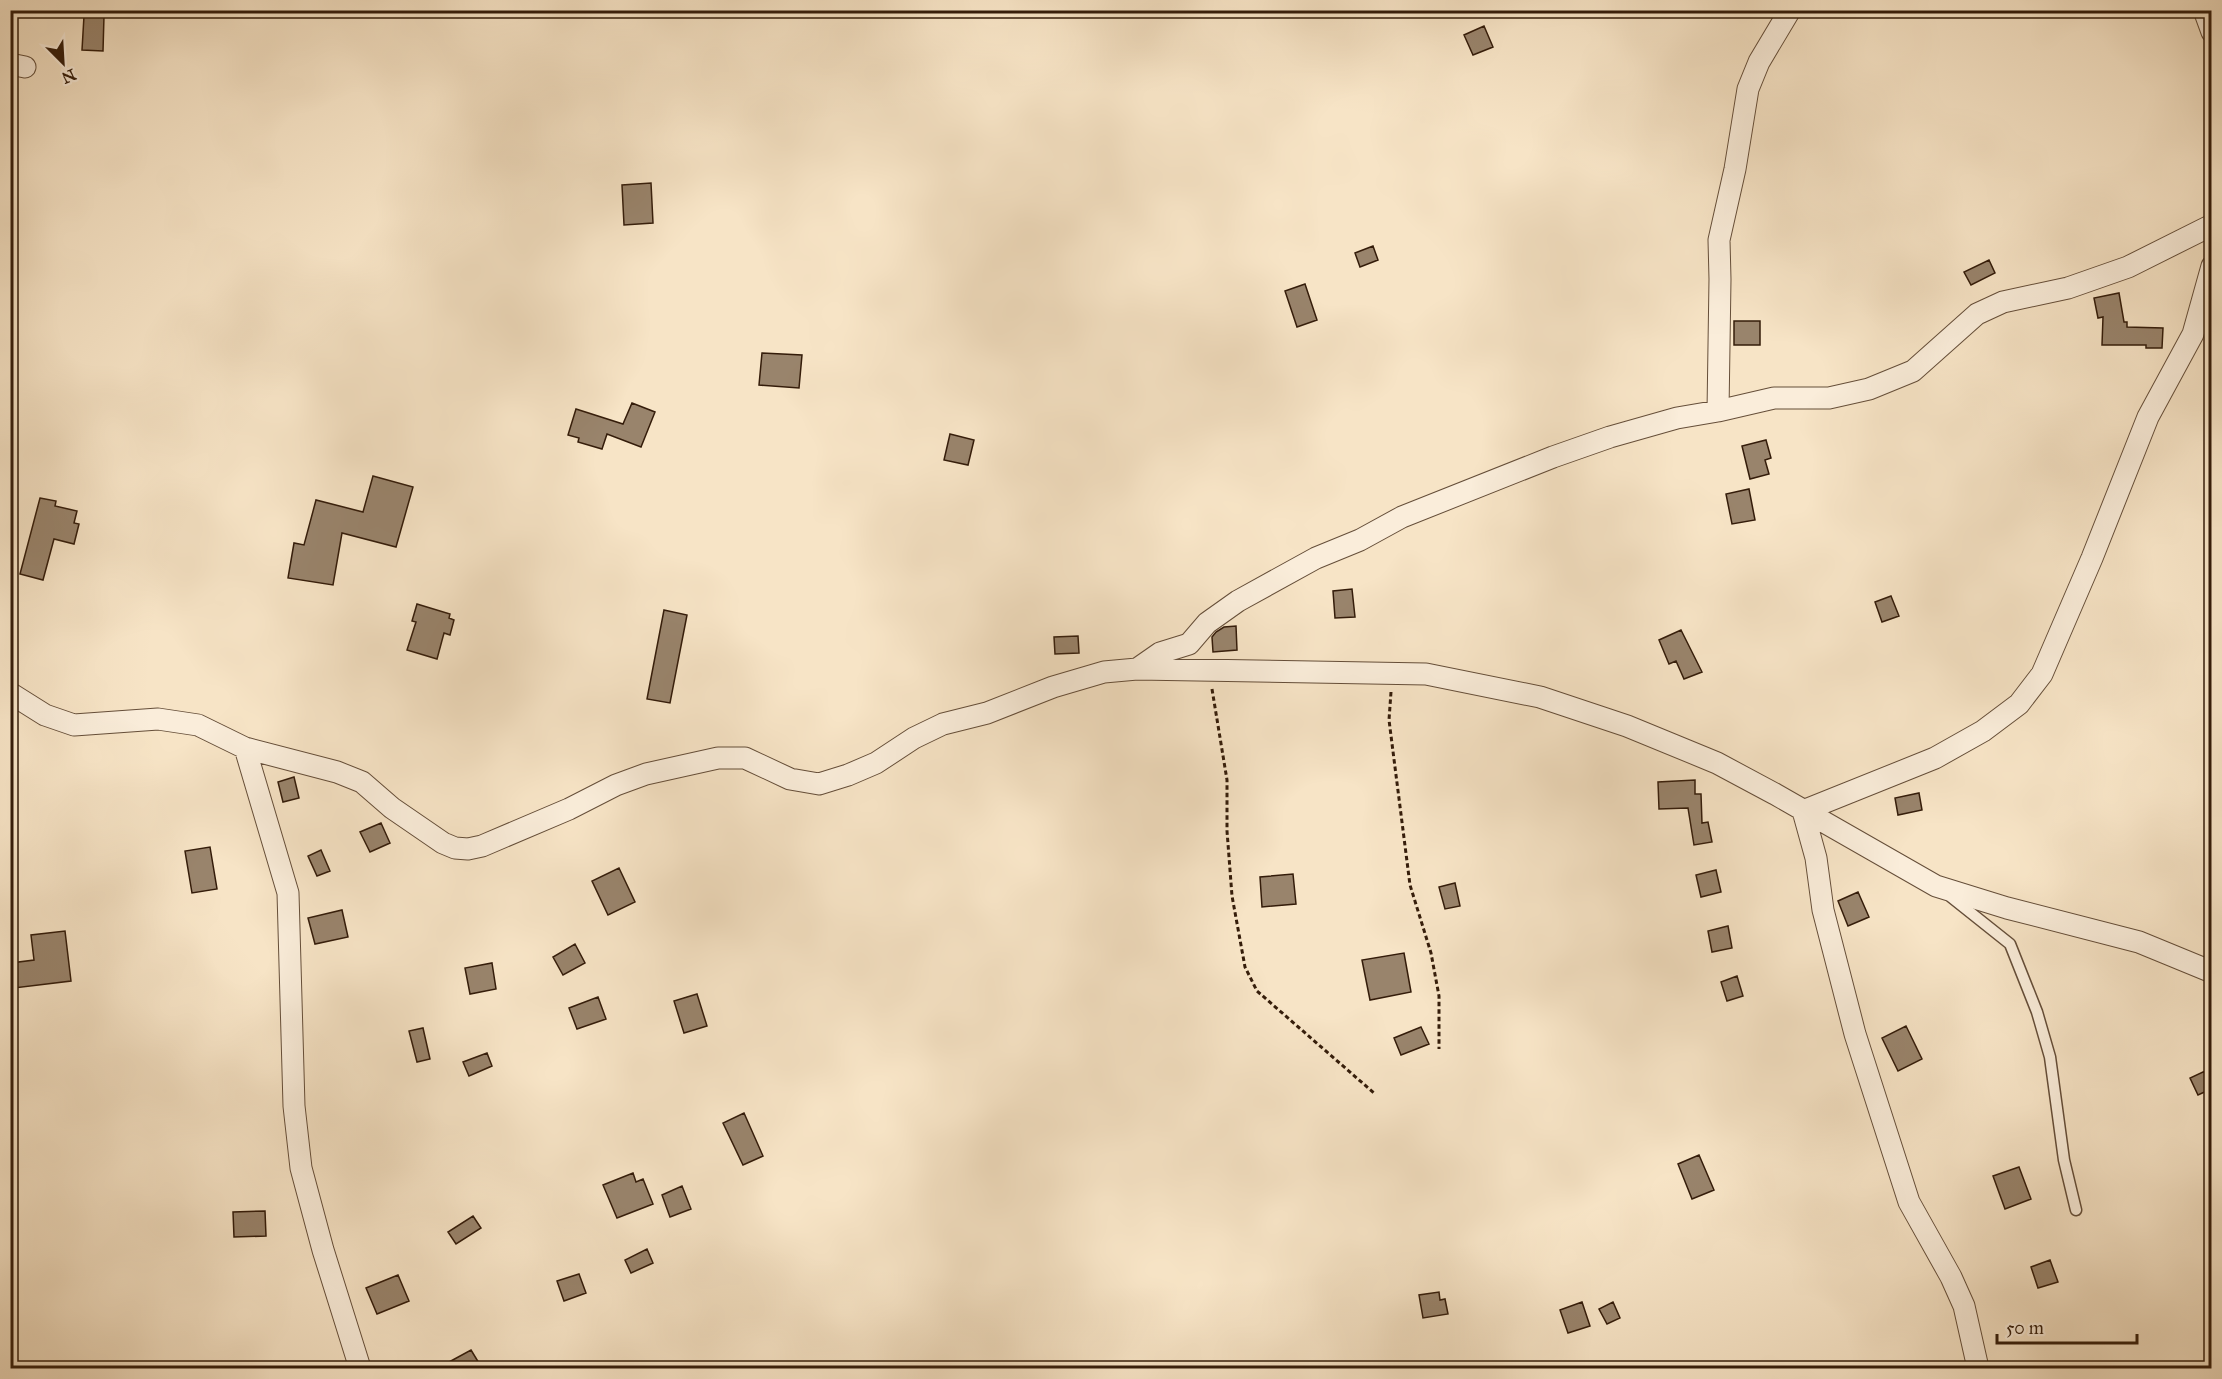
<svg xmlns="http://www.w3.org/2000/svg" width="2222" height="1379" font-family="'IM FELL Great Primer',serif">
<rect width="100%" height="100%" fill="#f7e4c6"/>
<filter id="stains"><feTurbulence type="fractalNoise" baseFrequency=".00333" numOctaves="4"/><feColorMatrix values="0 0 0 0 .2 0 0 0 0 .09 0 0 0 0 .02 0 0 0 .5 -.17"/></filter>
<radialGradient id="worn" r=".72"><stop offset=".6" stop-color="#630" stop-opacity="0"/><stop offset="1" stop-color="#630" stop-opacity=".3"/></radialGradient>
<path fill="#99846c" stroke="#341c0a" stroke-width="1.5" d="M 84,16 L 104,16 L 103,51 L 82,50 Z
M 1484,26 L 1493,47 L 1473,55 L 1464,35 Z
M 651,183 L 653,223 L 624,225 L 622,185 Z
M 1373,246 L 1378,260 L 1360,267 L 1355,253 Z
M 1989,260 L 1995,273 L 1971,285 L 1964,272 Z
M 1305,284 L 1317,320 L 1297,327 L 1285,291 Z
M 2119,293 L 2124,322 L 2127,322 L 2127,327 L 2163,328 L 2162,348 L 2146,348 L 2146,345 L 2102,345 L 2103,317 L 2098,318 L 2094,298 Z
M 1734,321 L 1760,321 L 1760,345 L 1734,345 Z
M 762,353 L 802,355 L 799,388 L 759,385 Z
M 632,403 L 655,412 L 641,447 L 607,434 L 602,449 L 578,442 L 579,438 L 568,435 L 576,409 L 623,424 Z
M 950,434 L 974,440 L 968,465 L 944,460 Z
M 1766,440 L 1771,458 L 1765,460 L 1769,474 L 1750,479 L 1742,446 Z
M 373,476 L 413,487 L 396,547 L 342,533 L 333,585 L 288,578 L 294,543 L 304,545 L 316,500 L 363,512 Z
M 1749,489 L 1755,520 L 1732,524 L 1726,494 Z
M 40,498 L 56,501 L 55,506 L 77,511 L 74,523 L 79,524 L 74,544 L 54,539 L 43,580 L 20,574 Z
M 1352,589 L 1355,617 L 1335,618 L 1333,591 Z
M 1891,596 L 1899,616 L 1882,622 L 1875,602 Z
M 417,604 L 450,614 L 449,618 L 454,620 L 450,635 L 444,633 L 437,659 L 407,650 L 416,622 L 412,621 Z
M 664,610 L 687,615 L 670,703 L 647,699 Z
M 1236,626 L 1237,650 L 1213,652 L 1212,637 L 1216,632 L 1224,627 Z
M 1681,630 L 1702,672 L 1684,679 L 1676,661 L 1669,664 L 1659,640 Z
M 1078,636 L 1079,653 L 1055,654 L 1054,637 Z
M 294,777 L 299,798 L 283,802 L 278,782 Z
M 1695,780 L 1695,794 L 1701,794 L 1702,823 L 1708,822 L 1712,842 L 1694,845 L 1688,808 L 1659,809 L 1658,782 Z
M 1919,793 L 1922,810 L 1898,815 L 1895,798 Z
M 381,823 L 390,843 L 370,852 L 360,832 Z
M 210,847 L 217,889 L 192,893 L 185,851 Z
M 321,850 L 330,871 L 317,876 L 308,856 Z
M 619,868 L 635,902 L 608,915 L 592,881 Z
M 1716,870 L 1721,892 L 1701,897 L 1696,875 Z
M 1293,874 L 1296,904 L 1262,907 L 1260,877 Z
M 1455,883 L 1460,906 L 1445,909 L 1439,887 Z
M 1858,892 L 1869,917 L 1848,926 L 1838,901 Z
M 342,910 L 348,937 L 315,944 L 308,918 Z
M 1728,926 L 1732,948 L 1712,952 L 1708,931 Z
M 65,931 L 71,981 L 14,988 L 11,963 L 34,960 L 31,935 Z
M 575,944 L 585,963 L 563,975 L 553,957 Z
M 1404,953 L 1411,992 L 1370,1000 L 1362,960 Z
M 492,963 L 496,989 L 470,994 L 465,968 Z
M 1737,976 L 1743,996 L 1727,1001 L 1721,982 Z
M 697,994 L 707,1026 L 684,1033 L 674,1001 Z
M 598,997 L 606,1019 L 577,1029 L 569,1008 Z
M 1906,1026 L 1922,1059 L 1898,1071 L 1882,1038 Z
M 1421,1027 L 1429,1044 L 1401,1055 L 1394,1038 Z
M 423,1028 L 430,1059 L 417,1062 L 409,1031 Z
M 487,1053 L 492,1066 L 469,1076 L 463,1062 Z
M 2205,1071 L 2211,1089 L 2198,1095 L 2190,1078 Z
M 744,1113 L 763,1156 L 743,1165 L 723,1123 Z
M 1699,1155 L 1714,1190 L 1692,1199 L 1678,1164 Z
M 2019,1167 L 2031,1199 L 2005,1209 L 1993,1176 Z
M 633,1173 L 636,1182 L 643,1179 L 653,1204 L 617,1218 L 603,1185 Z
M 682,1186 L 691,1209 L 670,1217 L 662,1195 Z
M 265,1211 L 266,1236 L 234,1237 L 233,1212 Z
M 473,1216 L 481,1228 L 456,1244 L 448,1232 Z
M 647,1249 L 653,1263 L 631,1273 L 625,1260 Z
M 2050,1260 L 2058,1282 L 2038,1288 L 2031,1267 Z
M 579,1274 L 586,1293 L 564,1301 L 557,1281 Z
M 398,1275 L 409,1301 L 377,1314 L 366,1288 Z
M 1439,1292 L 1440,1300 L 1445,1299 L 1448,1314 L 1423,1318 L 1419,1295 Z
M 1582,1302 L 1590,1326 L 1568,1333 L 1560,1310 Z
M 1613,1302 L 1620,1318 L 1607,1324 L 1599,1309 Z
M 471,1350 L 482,1368 L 438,1368 Z"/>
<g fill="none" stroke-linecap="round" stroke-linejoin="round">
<g stroke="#654e39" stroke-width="13">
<path id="service" d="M 1951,897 L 2010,944 L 2037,1012 L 2050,1057 L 2064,1160 L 2076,1210"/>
</g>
<g stroke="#654e39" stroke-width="23">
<path id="minor" d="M 2204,10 L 2212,32
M 10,64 L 25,67
M 1718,411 L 1720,279 L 1719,240 L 1735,169 L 1748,89 L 1759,62 L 1790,10
M 1137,669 L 1160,653 L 1189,644 L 1207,623 L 1238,601 L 1316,558 L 1360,540 L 1402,517 L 1553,457 L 1610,437 L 1677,418 L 1718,411 L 1774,398 L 1829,398 L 1869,389 L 1913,371 L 1977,314 L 2003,302 L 2068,288 L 2128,267 L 2212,225
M 10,693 L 45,715 L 74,725 L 158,719 L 198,725 L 245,748 L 337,772 L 362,782 L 392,808 L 443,843 L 455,848 L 468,849 L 482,846 L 569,809 L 616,785 L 646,774 L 718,758 L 745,758 L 790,779 L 819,784 L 848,775 L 876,763 L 914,738 L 943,724 L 987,713 L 1053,687 L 1104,672 L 1137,669 L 1426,674 L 1540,697 L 1627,726 L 1717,763 L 1775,794 L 1936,886 L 2007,908 L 2139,942 L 2212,972
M 245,748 L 288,893 L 294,1106 L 301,1168 L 323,1250 L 360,1368
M 1803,811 L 1935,758 L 1983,731 L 2019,704 L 2042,674 L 2092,558 L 2148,417 L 2193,334 L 2212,266
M 1803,811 L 1816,858 L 1823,910 L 1855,1034 L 1909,1202 L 1951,1277 L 1964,1306 L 1978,1368"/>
</g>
<path stroke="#341c0a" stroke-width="3" stroke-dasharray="4.5 3" stroke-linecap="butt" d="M 1212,689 L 1227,780 L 1227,831 L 1232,896 L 1245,967 L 1257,991 L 1374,1093
M 1391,692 L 1389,720 L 1410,885 L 1431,953 L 1439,996 L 1439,1049"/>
<use href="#service" stroke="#faedda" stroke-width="10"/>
<use href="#minor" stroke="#faedda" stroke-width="21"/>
</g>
<rect width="2222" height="1379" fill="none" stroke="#f7e4c6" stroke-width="36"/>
<rect x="12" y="12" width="2198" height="1355" fill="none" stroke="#341c0a" stroke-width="3"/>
<rect x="18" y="18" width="2186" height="1343" fill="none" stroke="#341c0a" stroke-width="1.5"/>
<g transform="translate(63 63) rotate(156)" stroke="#faedda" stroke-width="4.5" paint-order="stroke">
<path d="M0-4.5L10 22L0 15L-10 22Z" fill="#341c0a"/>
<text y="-9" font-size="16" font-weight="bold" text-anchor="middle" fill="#341c0a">N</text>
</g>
<path d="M1997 1334v9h140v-9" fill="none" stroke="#341c0a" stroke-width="3"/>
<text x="2006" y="1334" font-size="18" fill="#341c0a" stroke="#faedda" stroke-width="4.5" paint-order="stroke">50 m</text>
<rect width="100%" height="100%" filter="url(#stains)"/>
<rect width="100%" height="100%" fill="url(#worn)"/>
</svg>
